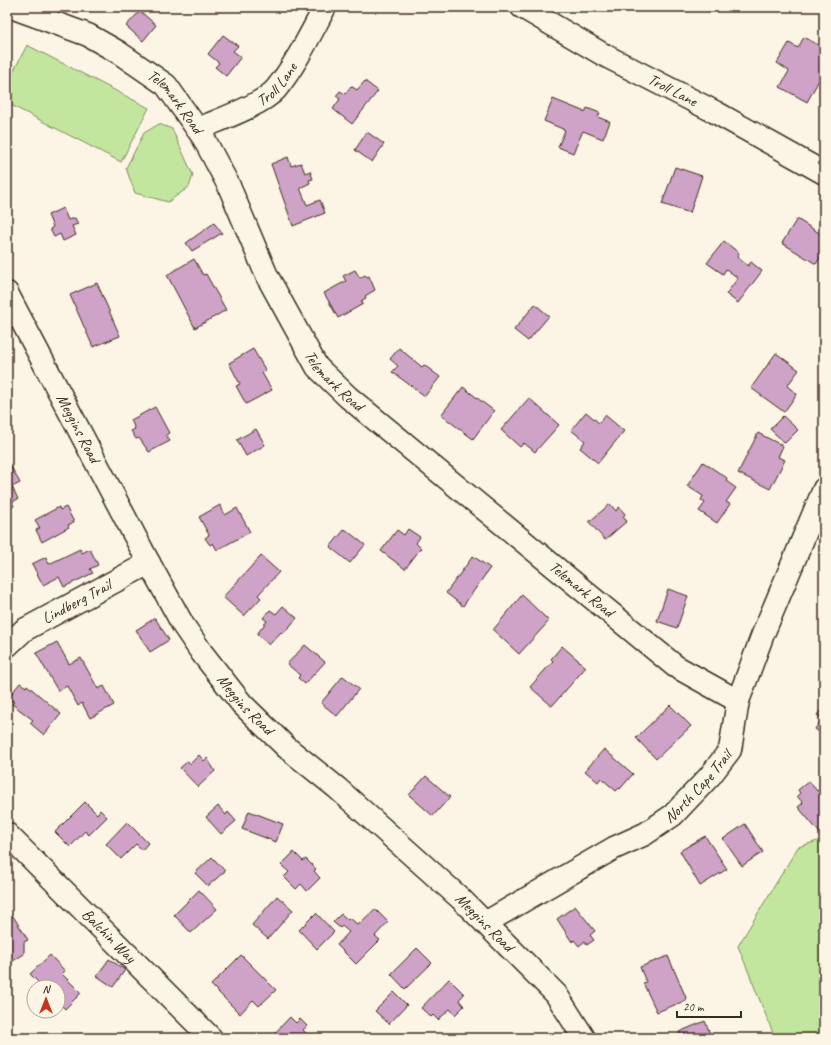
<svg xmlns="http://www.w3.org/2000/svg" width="831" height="1045" font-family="Caveat,sans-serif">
<rect width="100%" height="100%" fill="#fcf5e5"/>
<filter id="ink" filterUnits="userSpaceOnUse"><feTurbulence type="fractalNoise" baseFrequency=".025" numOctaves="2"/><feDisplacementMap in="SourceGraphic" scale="8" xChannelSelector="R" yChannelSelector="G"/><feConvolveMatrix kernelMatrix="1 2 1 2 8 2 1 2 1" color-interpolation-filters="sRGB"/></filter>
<g filter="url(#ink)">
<path fill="#c3e69f" stroke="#7f885e" d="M 27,45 L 149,108 L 121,162 L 7,103 L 7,84 Z
M 159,124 L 172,129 L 193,175 L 189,187 L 168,202 L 135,193 L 126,168 L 144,133 Z
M 824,839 L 824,1038 L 775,1038 L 738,946 L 798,847 Z"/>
<path fill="#cfa3c7" stroke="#3b2a1e" d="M 140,11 L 156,25 L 143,41 L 126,26 Z
M 223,35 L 238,46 L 233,51 L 241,57 L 226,76 L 215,67 L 219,63 L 208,54 Z
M 804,37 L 824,48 L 824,71 L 807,102 L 780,87 L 789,71 L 777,63 L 789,43 L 798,48 Z
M 365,81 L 378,91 L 352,124 L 333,109 L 340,99 L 336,96 L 340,91 L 345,94 L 351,86 L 357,90 Z
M 553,99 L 585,112 L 587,108 L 600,113 L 598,117 L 610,122 L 603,139 L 583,131 L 573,153 L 558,147 L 565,130 L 544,121 Z
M 367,132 L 384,144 L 372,162 L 355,150 Z
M 288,157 L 291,166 L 301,163 L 305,173 L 310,171 L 313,179 L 309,180 L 310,183 L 300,188 L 307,205 L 320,200 L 325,213 L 293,226 L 271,164 Z
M 675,167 L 702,176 L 690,213 L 662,204 Z
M 63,208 L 68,220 L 75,218 L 78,224 L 72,226 L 76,235 L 63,241 L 60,234 L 54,237 L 50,229 L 53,227 L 48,215 Z
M 797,219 L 824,236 L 824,252 L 816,264 L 782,243 Z
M 214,223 L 222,233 L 192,251 L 186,243 Z
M 724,241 L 739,253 L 737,257 L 748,266 L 751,262 L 762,271 L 738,303 L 726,294 L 738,278 L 726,269 L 723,274 L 707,263 Z
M 194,259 L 203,275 L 206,274 L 226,310 L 195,328 L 167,275 Z
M 355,270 L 360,278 L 365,275 L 367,277 L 369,276 L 375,290 L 365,296 L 366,298 L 361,301 L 363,304 L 338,318 L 324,293 L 346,281 L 343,276 Z
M 97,283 L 120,336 L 93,347 L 70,295 Z
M 535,304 L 549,316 L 528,341 L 514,330 Z
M 399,348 L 422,367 L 424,365 L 440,377 L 425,396 L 392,372 L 398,366 L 390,359 Z
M 253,349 L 266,371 L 262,373 L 272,390 L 246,404 L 236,386 L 240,384 L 229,363 Z
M 776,353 L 799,370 L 787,386 L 797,394 L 784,412 L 751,388 Z
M 463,387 L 494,411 L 473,439 L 441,415 Z
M 529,398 L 559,425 L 535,452 L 524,443 L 520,447 L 501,430 Z
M 155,407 L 169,433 L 166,435 L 170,441 L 149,452 L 139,438 L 136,439 L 131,431 L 135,429 L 131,420 Z
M 586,412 L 599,423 L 605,415 L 624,431 L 598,463 L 580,448 L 585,441 L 571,430 Z
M 783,416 L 798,430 L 785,443 L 770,429 Z
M 256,429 L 265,445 L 246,456 L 237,440 Z
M 758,433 L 783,446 L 778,457 L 785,460 L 770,489 L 738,473 Z
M 7,459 L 20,483 L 12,487 L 18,499 L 12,502 L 14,506 L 7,510 Z
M 703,462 L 727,478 L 726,481 L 736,488 L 726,502 L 730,504 L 717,523 L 699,511 L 705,503 L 701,500 L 703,496 L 687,486 Z
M 610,504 L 616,511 L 619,507 L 625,514 L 623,517 L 627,521 L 605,540 L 589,522 Z
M 220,505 L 225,515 L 237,508 L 250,532 L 217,550 L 213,543 L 210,545 L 205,538 L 209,535 L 199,517 Z
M 59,507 L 60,510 L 66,507 L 74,522 L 68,525 L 69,527 L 42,542 L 36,530 L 40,528 L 35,520 Z
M 345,529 L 365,545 L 350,563 L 330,547 Z
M 408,529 L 420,537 L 416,543 L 421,548 L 405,569 L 381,551 L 397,530 L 404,535 Z
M 80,549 L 82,553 L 90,549 L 98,565 L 90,569 L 93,573 L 64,587 L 59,577 L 43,585 L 32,564 L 46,557 L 49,564 Z
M 261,556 L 279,572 L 258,595 L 261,598 L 244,616 L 223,597 Z
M 473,556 L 490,568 L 463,606 L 446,593 Z
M 668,589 L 688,596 L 677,628 L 657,621 Z
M 522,595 L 549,621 L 519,654 L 493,630 Z
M 283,606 L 297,618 L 283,634 L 281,632 L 269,645 L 257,634 L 267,621 L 263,618 L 270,610 L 276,614 Z
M 155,618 L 169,640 L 150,652 L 136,630 Z
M 57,642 L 69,664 L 81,658 L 98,689 L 104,686 L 114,705 L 90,718 L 82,703 L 78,706 L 67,686 L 58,691 L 36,653 Z
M 305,645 L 325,662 L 305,684 L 298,678 L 300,675 L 287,664 Z
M 562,646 L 586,667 L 552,706 L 530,687 L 553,661 L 551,659 Z
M 343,676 L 359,689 L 337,716 L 321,703 Z
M 20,683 L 26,687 L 27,685 L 61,714 L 44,735 L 30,723 L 33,720 L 12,704 L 14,702 L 8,698 Z
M 670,705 L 691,726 L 656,759 L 636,738 Z
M 824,706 L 824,736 L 815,729 L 822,719 L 817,715 Z
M 604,749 L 633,774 L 620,789 L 619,788 L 616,791 L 601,778 L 598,782 L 585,771 Z
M 199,755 L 204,761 L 207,758 L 215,771 L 198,787 L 180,768 L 188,761 L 190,764 Z
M 426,776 L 450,797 L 433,816 L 409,795 Z
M 809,781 L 817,791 L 823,786 L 824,788 L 824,838 L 798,807 L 803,803 L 797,796 L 800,793 L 798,790 Z
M 85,802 L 97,814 L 100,810 L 107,817 L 89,835 L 85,831 L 70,847 L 55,832 Z
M 218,806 L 226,815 L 228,812 L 236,821 L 221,834 L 206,817 Z
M 249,811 L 283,824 L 276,842 L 242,829 Z
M 127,822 L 148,843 L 142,850 L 136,844 L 121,859 L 106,844 Z
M 745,824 L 763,852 L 742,866 L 723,839 Z
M 705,836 L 727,869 L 700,886 L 680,851 Z
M 294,852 L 303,861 L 306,859 L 316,869 L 314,871 L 320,878 L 307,891 L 301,884 L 296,889 L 284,877 L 289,872 L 281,865 Z
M 212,857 L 225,871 L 208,886 L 195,873 Z
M 199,890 L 217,909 L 191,933 L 174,915 Z
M 277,896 L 293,910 L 268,939 L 252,925 Z
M 575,906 L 595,931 L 590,935 L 594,940 L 587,945 L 585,941 L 579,946 L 574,940 L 572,942 L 557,919 Z
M 375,909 L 388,922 L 375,936 L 380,940 L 356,964 L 337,945 L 349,932 L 342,926 L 340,928 L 333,922 L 341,914 L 348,920 L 350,918 L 358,925 Z
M 316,913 L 334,932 L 317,949 L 299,930 Z
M 13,916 L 28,940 L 24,942 L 24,954 L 7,965 L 7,920 Z
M 417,948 L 432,963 L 405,989 L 391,974 Z
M 50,955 L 65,971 L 62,974 L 81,993 L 65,1009 L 58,1002 L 58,987 L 43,987 L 30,974 Z
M 241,955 L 276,990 L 259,1006 L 253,1000 L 240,1014 L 211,985 Z
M 668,956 L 687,1000 L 657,1012 L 643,983 L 646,982 L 640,967 Z
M 109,959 L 125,970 L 113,987 L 97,976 Z
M 449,979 L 464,994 L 459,1000 L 464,1006 L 455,1015 L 450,1009 L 438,1020 L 433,1015 L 431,1017 L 421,1008 Z
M 394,992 L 407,1005 L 389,1024 L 375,1011 Z
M 290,1017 L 296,1023 L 300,1019 L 307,1026 L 303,1030 L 311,1038 L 279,1038 L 274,1034 Z
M 705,1021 L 712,1038 L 681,1038 L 679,1032 Z"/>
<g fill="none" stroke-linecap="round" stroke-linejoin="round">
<g stroke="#3b2a1e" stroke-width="25">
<g id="minor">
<path id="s1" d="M 11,7 L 88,35 L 118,52 L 166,85 L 203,137 L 229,186 L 267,276 L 317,367 L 348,397 L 675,666 L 738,701"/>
<path id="s2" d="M 522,7 L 604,55 L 715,112 L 824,173"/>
<path id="s3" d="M 198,129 C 219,120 262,105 276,89 C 295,66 311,33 325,7"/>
<path id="s4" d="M 7,293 L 149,563 L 183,625 L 202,653 L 242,704 L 286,747 L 337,788 L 460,898 L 556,994 L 584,1038"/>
<path id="s5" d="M 7,646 L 24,630 L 149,563"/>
<path id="s6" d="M 7,834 L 211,1038"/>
<path id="s7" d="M 485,923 L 614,848 L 645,834 L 673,815 L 710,776 L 730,750 L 738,701 L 763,634 L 824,489"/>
</g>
</g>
<use href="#minor" stroke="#fcf5e5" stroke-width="22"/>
</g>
</g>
<g text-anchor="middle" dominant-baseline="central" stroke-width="4" stroke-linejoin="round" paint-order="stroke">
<g font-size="16" fill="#3b2a1e" stroke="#fcf5e5">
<text stroke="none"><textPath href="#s3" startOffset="92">Troll Lane</textPath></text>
<text stroke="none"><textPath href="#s2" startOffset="172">Troll Lane</textPath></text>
<text stroke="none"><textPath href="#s1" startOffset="193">Telemark Road</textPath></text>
<text stroke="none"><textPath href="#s1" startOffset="517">Telemark Road</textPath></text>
<text stroke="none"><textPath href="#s4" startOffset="153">Meggins Road</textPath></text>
<text stroke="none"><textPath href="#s1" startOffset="841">Telemark Road</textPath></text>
<text stroke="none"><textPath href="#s5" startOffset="83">Lindberg Trail</textPath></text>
<text stroke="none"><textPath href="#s4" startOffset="477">Meggins Road</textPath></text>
<text stroke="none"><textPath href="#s7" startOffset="255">North Cape Trail</textPath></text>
<text stroke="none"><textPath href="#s4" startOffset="801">Meggins Road</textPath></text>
<text stroke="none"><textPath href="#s6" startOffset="144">Balchin Way</textPath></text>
</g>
</g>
<rect width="831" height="1045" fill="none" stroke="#fcf5e5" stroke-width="24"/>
<rect x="12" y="12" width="807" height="1021" fill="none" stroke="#3b2a1e" stroke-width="1.5" filter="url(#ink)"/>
<g transform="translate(46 999)"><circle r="19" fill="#fcf5e5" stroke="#afa495"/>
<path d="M0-3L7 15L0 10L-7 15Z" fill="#c8321e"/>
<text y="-6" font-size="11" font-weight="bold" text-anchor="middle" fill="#3b2a1e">N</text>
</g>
<path d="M677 1011v6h64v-6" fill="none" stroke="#3b2a1e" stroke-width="2"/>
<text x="683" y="1011" font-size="12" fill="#3b2a1e" stroke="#fcf5e5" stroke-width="3" paint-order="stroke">20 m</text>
</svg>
